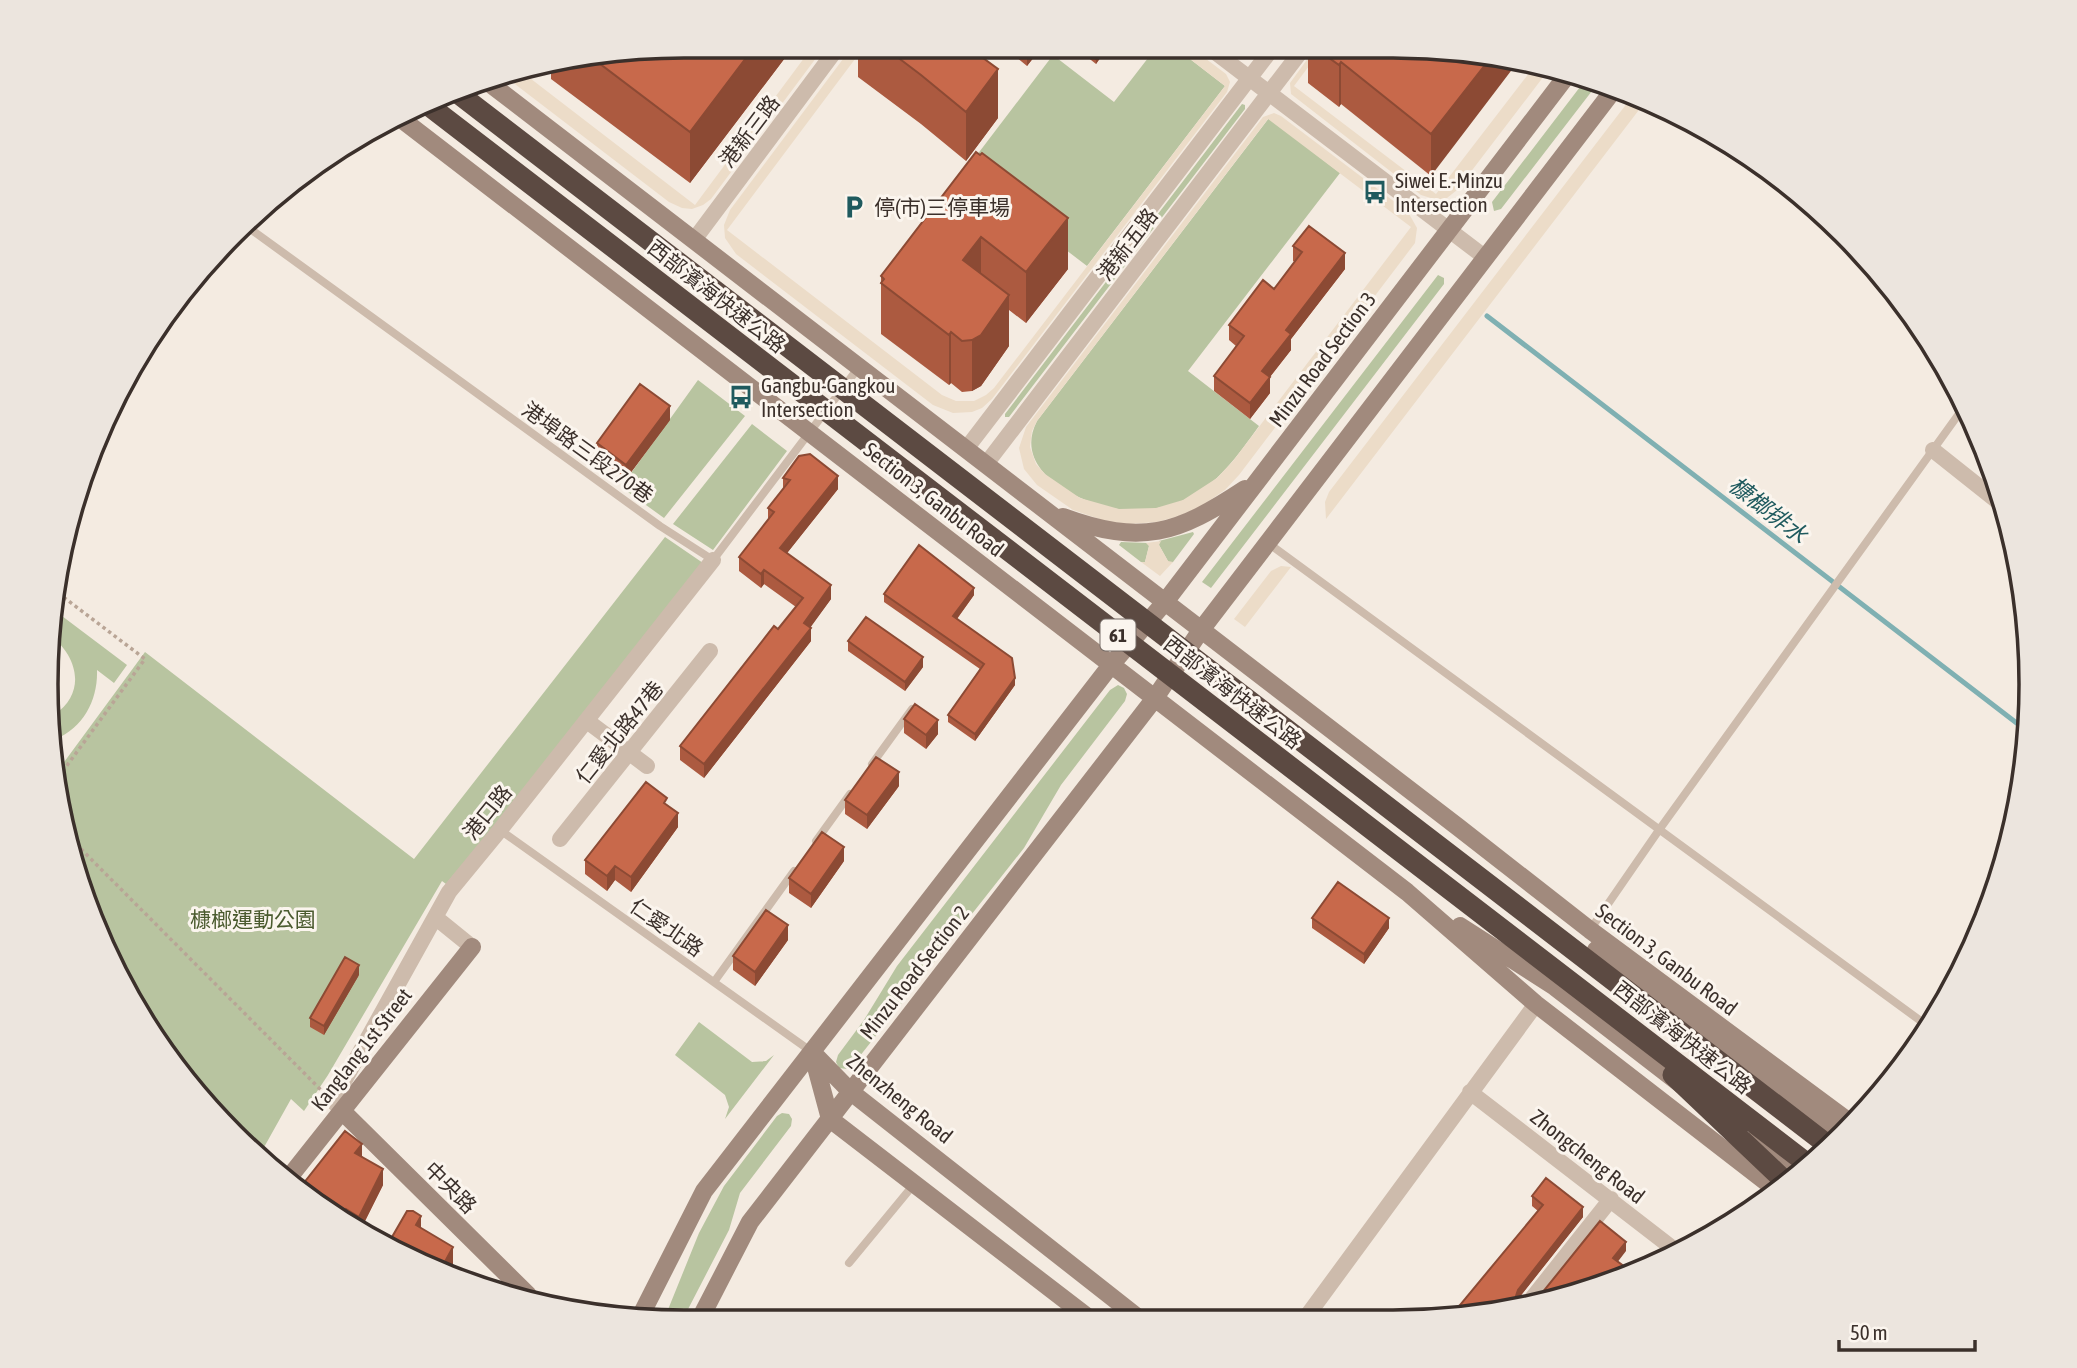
<svg xmlns="http://www.w3.org/2000/svg" width="2077" height="1368" font-family="'Asap Condensed','Noto Sans TC',sans-serif">
<rect width="100%" height="100%" fill="#f4ebe1"/>
<path fill="#b8c4a0" d="M 1155,49 L 1177,49 L 1225,86 L 1087,266 L 964,172 L 1053,55 L 1114,102 Z
M 1583,83 L 1595,87 L 1501,209 L 1494,211 L 1492,202 Z
M 1242,104 L 1245,105 L 1245,109 L 1009,417 L 1005,417 L 1005,414 Z
M 1269,118 L 1340,173 L 1188,371 L 1259,426 C 1238,455 1218,485 1184,500 C 1166,508 1146,511 1127,510 C 1085,507 1010,473 1037,421 Z
M 1438,275 L 1444,278 L 1444,284 L 1211,588 L 1202,582 Z
M 698,380 L 745,416 L 664,518 L 621,487 Z
M 752,424 L 787,451 L 713,550 L 673,524 Z
M 1193,532 L 1194,534 L 1173,562 L 1169,563 L 1159,545 L 1159,541 Z
M 665,537 L 703,563 L 495,826 L 446,884 L 442,881 L 328,1075 L 304,1111 L 291,1099 L 258,1158 L 131,1004 L 67,849 L 59,769 L 145,652 L 414,859 Z
M 1121,542 L 1148,543 L 1149,546 L 1145,562 L 1141,562 L 1119,545 Z
M 54,610 L 127,665 L 114,683 L 97,670 C 98,699 84,727 56,739 L 54,715 C 88,692 77,655 49,634 Z
M 1118,685 L 1124,688 L 1127,694 L 1125,701 L 1061,785 L 1024,848 L 852,1066 L 847,1069 L 839,1068 L 836,1062 L 838,1055 L 864,1020 L 897,966 L 1110,690 Z
M 699,1022 L 752,1062 L 766,1061 L 774,1055 L 725,1119 L 729,1107 L 725,1095 L 675,1055 Z
M 782,1113 L 789,1114 L 792,1119 L 791,1126 L 740,1193 L 729,1230 L 684,1317 L 665,1317 L 699,1233 L 724,1186 L 777,1116 Z"/>
<path fill="#ecdcc8" fill-rule="evenodd" d="M 813,46 L 825,46 L 711,199 L 703,205 L 692,209 L 682,208 L 669,202 L 503,75 L 522,72 L 695,205 Z
M 852,47 L 864,47 L 727,230 L 942,395 L 956,401 L 974,401 L 986,395 L 994,388 L 1225,86 L 1177,49 L 1193,49 L 1226,74 L 1230,82 L 1227,92 L 992,399 L 982,408 L 972,412 L 953,413 L 933,405 L 736,254 L 725,238 L 724,225 L 730,210 Z
M 1314,50 L 1321,50 L 1294,86 L 1436,194 L 1533,68 L 1547,72 L 1457,190 L 1447,198 L 1437,200 L 1421,195 L 1291,94 L 1290,83 Z
M 1631,98 L 1645,102 L 1326,519 L 1325,502 L 1329,492 Z
M 1274,113 L 1281,116 L 1408,212 L 1417,228 L 1415,243 L 1239,475 L 1225,490 L 1200,507 L 1179,516 L 1157,522 L 1129,524 L 1108,522 L 1073,510 L 1037,485 L 1024,469 L 1019,448 L 1026,427 L 1263,117 ZM 1268,119 L 1411,227 L 1233,461 L 1217,478 L 1183,500 L 1156,508 L 1119,509 L 1080,498 L 1045,474 L 1036,464 L 1030,447 L 1032,431 L 1037,421 Z
M 1161,541 L 1159,545 L 1168,561 L 1173,562 L 1160,576 L 1141,562 L 1145,562 L 1149,546 L 1146,543 Z
M 1281,566 L 1291,567 L 1245,627 L 1234,619 L 1271,571 Z"/>
<g fill="none" stroke-linecap="round" stroke-linejoin="round">
<path stroke="#7fb0b2" stroke-width="5" d="M 1487,316 L 2027,731"/>
<path stroke="#b9a596" stroke-width="3.5" stroke-dasharray="3.5 3.5" stroke-linecap="butt" d="M 58,593 L 145,659 L 60,775
M 66,834 L 321,1090"/>
<path stroke="#cdbbac" stroke-width="8" d="M 249,228 L 660,526 L 713,560 L 859,367
M 1268,543 L 1929,1027
M 872,764 L 912,709
M 500,830 L 812,1052
M 816,841 L 850,794
M 1590,930 L 1659,830 L 1966,404
M 714,982 L 794,871
M 849,1263 L 915,1183"/>
<path stroke="#cdbbac" stroke-width="16" d="M 1211,49 L 1486,258
M 694,240 L 838,47
M 966,449 L 1271,50
M 1933,450 L 2006,508
M 986,464 L 1302,50
M 587,721 L 647,766
M 560,839 L 710,651
M 435,917 L 472,947
M 1470,1092 L 1680,1254
M 342,1111 L 333,1101 L 449,892 L 500,830 L 713,560
M 1526,1306 L 1611,1199
M 1304,1320 L 1536,1004"/>
<path stroke="#a18a7d" stroke-width="18" d="M 484,79 L 1458,827 L 1590,930 L 1852,1124
M 400,118 L 1407,892 L 1536,1004 L 1779,1192
M 1063,517 C 1142,546 1177,534 1245,489
M 1460,926 L 1555,987 L 1682,1085
M 1596,950 L 1839,1137
M 812,1052 L 851,1092 L 1141,1320
M 813,1056 L 830,1119 L 1090,1319
M 342,1111 L 528,1295
M 1754,1140 L 1799,1175
M 287,1180 L 472,947
M 640,1317 L 704,1191 L 1111,665 L 1165,602 L 1565,78
M 701,1317 L 750,1222 L 1155,698 L 1201,630 L 1612,92"/>
<path stroke="#5c4a42" stroke-width="21" d="M 455,91 L 1829,1146
M 428,105 L 1809,1165
M 1673,1075 L 1788,1184"/>
</g>
<path fill="#ac5a40" d="M 684,46 L 794,46 L 690,183 L 551,79 L 551,67 L 676,47 L 677,48 Z
M 858,47 L 968,47 L 998,118 L 966,161 L 921,124 L 858,77 Z
M 1005,48 L 1041,48 L 1027,66 Z
M 1076,48 L 1107,48 L 1096,64 Z
M 1308,50 L 1477,51 L 1431,176 L 1341,104 L 1339,107 L 1308,83 Z
M 976,152 L 1068,269 L 1026,323 L 1009,310 L 1009,346 L 981,386 L 972,391 L 962,392 L 951,383 L 949,385 L 881,334 L 881,276 Z
M 1293,246 L 1345,269 L 1291,339 L 1291,350 L 1270,377 L 1270,393 L 1250,419 L 1214,391 L 1214,376 L 1236,346 L 1229,340 L 1229,325 L 1274,289 L 1295,262 L 1293,261 Z
M 670,420 L 626,479 L 597,457 L 597,443 Z
M 783,478 L 838,489 L 787,553 L 831,599 L 810,627 L 811,641 L 704,778 L 680,760 L 680,746 L 796,607 L 764,584 L 761,588 L 739,571 L 739,557 L 768,520 L 768,508 L 783,489 Z
M 884,594 L 974,595 L 957,619 L 1015,685 L 975,741 L 948,722 L 948,715 L 980,669 L 884,602 Z
M 848,641 L 923,667 L 905,691 L 848,651 Z
M 904,719 L 938,734 L 926,749 L 904,733 Z
M 899,786 L 867,829 L 845,814 L 845,800 Z
M 667,806 L 678,827 L 631,892 L 615,880 L 607,891 L 585,874 L 585,860 Z
M 844,861 L 811,908 L 789,893 L 789,878 Z
M 1312,918 L 1389,928 L 1364,964 L 1312,928 Z
M 788,940 L 755,986 L 733,970 L 733,956 Z
M 359,975 L 324,1035 L 310,1027 L 310,1018 Z
M 362,1156 L 383,1185 L 361,1229 L 303,1191 L 303,1184 Z
M 1532,1196 L 1583,1217 L 1518,1299 L 1519,1304 L 1524,1306 L 1463,1316 L 1460,1314 L 1460,1305 L 1538,1211 L 1532,1206 Z
M 421,1228 L 453,1266 L 450,1271 L 402,1257 L 388,1247 L 388,1244 Z"/>
<path fill="#8c4a34" d="M 755,46 L 794,46 L 690,183 L 690,132 Z
M 1027,48 L 1041,48 L 1027,66 Z
M 1104,48 L 1107,48 L 1096,64 L 1096,59 Z
M 1492,56 L 1517,63 L 1431,176 L 1431,134 Z
M 1341,62 L 1341,104 L 1339,107 L 1339,65 Z
M 998,69 L 998,118 L 966,161 L 966,112 Z
M 1068,218 L 1068,269 L 1026,323 L 1026,272 Z
M 981,237 L 981,287 L 963,260 Z
M 1345,253 L 1345,269 L 1291,339 L 1291,350 L 1262,387 L 1262,371 L 1286,330 Z
M 1009,295 L 1009,346 L 981,386 L 972,391 L 972,340 Z
M 951,332 L 951,383 L 949,385 L 949,335 Z
M 1270,377 L 1270,393 L 1250,419 L 1250,403 Z
M 670,406 L 670,420 L 626,479 L 626,465 Z
M 838,476 L 838,489 L 780,562 L 780,548 Z
M 764,570 L 764,584 L 761,588 L 761,574 Z
M 831,585 L 831,599 L 805,635 L 811,628 L 811,641 L 704,778 L 704,764 Z
M 974,588 L 974,595 L 953,624 L 953,616 Z
M 923,657 L 923,667 L 905,691 L 905,682 Z
M 1015,678 L 1015,685 L 975,741 L 975,734 Z
M 938,720 L 938,734 L 926,749 L 926,735 Z
M 899,772 L 899,786 L 867,829 L 867,815 Z
M 678,813 L 678,827 L 631,892 L 631,877 Z
M 844,847 L 844,861 L 811,908 L 811,894 Z
M 615,866 L 615,880 L 607,891 L 607,876 Z
M 1389,918 L 1389,928 L 1364,964 L 1364,954 Z
M 788,925 L 788,940 L 755,986 L 755,972 Z
M 359,965 L 359,975 L 324,1035 L 324,1026 Z
M 362,1144 L 362,1160 L 355,1153 Z
M 383,1169 L 383,1185 L 361,1229 L 359,1228 L 359,1217 Z
M 1583,1207 L 1583,1217 L 1518,1299 L 1516,1305 L 1516,1296 L 1518,1290 Z
M 421,1216 L 421,1234 L 416,1225 Z
M 1626,1242 L 1626,1251 L 1613,1268 L 1613,1258 Z
M 453,1247 L 453,1266 L 450,1271 L 441,1269 Z"/>
<path fill="#c8694b" stroke="#8c4a34" stroke-width="2" d="M 678,46 L 755,46 L 690,132 L 595,60 L 676,47 L 677,48 Z
M 884,47 L 968,47 L 998,69 L 966,112 L 921,75 Z
M 1082,48 L 1104,48 L 1096,59 Z
M 1318,50 L 1477,51 L 1492,56 L 1431,134 L 1341,62 L 1339,65 Z
M 976,152 L 980,155 L 982,153 L 1068,218 L 1026,272 L 981,237 L 963,260 L 1009,295 L 981,335 L 972,340 L 962,341 L 951,332 L 949,335 L 881,283 L 884,279 L 881,276 Z
M 1309,226 L 1345,253 L 1286,330 L 1291,334 L 1262,371 L 1270,377 L 1250,403 L 1214,376 L 1244,336 L 1229,325 L 1263,280 L 1274,289 L 1302,252 L 1293,246 Z
M 640,384 L 670,406 L 626,465 L 597,443 Z
M 810,454 L 838,476 L 780,548 L 831,585 L 804,623 L 811,628 L 704,764 L 680,746 L 774,626 L 778,629 L 803,598 L 764,570 L 761,574 L 739,557 L 774,512 L 768,508 L 790,480 L 783,478 L 799,456 Z
M 919,545 L 974,588 L 953,616 L 1012,658 L 1015,678 L 975,734 L 948,715 L 984,664 L 884,594 Z
M 866,617 L 923,657 L 905,682 L 848,641 Z
M 915,704 L 938,720 L 926,735 L 904,719 Z
M 876,757 L 899,772 L 867,815 L 845,800 Z
M 646,782 L 667,798 L 664,803 L 678,813 L 631,877 L 615,866 L 607,876 L 585,860 Z
M 822,832 L 844,847 L 811,894 L 789,878 Z
M 1338,882 L 1389,918 L 1364,954 L 1312,918 Z
M 766,910 L 788,925 L 755,972 L 733,956 Z
M 345,957 L 359,965 L 324,1026 L 310,1018 Z
M 345,1131 L 362,1144 L 355,1153 L 383,1169 L 359,1217 L 346,1209 L 344,1212 L 325,1202 L 323,1204 L 304,1191 L 303,1184 Z
M 1546,1178 L 1583,1207 L 1518,1290 L 1516,1296 L 1519,1304 L 1524,1306 L 1473,1315 L 1460,1305 L 1543,1205 L 1532,1196 Z
M 407,1211 L 413,1211 L 421,1216 L 416,1225 L 453,1247 L 441,1269 L 413,1260 L 414,1259 L 388,1244 Z
M 1600,1221 L 1626,1242 L 1613,1258 L 1633,1273 L 1558,1301 L 1528,1306 L 1534,1303 Z"/>
<defs>
<g id="bus-bare" transform="scale(1.89)"><path d="M-5-6H5V4H4V6H2V4H-2V6H-4V4H-5ZM-3.5-4V0h7V-4ZM-3.5 1.2v1.5H-2V1.2ZM2 1.2v1.5H3.5V1.2Z" fill="#1f5a5e" stroke="#fbf5ee" stroke-width="2.5" paint-order="stroke"/></g>
<g id="parking-bare" transform="scale(1.89)"><path d="M-3.5-5.5H1a3.5 3.5 0 0 1 0 7H-1V5.5H-3.5ZM-1-3.4V-.6H.8a1.4 1.4 0 0 0 0-2.8Z" fill="#1f5a5e" stroke="#fbf5ee" stroke-width="2.5" paint-order="stroke"/></g>
</defs>
<g fill-rule="evenodd">
<use href="#bus-bare" x="1375" y="192"/>
<use href="#parking-bare" x="854" y="207"/>
<use href="#bus-bare" x="741" y="397"/>
</g>
<g text-anchor="middle" dominant-baseline="central" stroke-width="6" stroke-linejoin="round" paint-order="stroke">
<rect fill="#fbf5ee" stroke="#756b66" stroke-width="2" x="1100.5" y="619.5" width="35" height="31" rx="5"/>
<g font-size="19" font-weight="bold" fill="#3b302b">
<text x="1118" y="635">61</text>
</g>
<g font-size="21" fill="#3b302b" stroke="#fbf5ee">
<text transform="translate(749 131) rotate(-53)">港新三路</text>
<text transform="translate(1127 244) rotate(-53)">港新五路</text>
<text transform="translate(717 296) rotate(38)">西部濱海快速公路</text>
<text transform="translate(1322 359) rotate(-53)">Minzu Road Section 3</text>
<text transform="translate(588 452) rotate(36)">港埠路三段270巷</text>
<text transform="translate(934 499) rotate(38)">Section 3, Ganbu Road</text>
<text transform="translate(1233 692) rotate(38)">西部濱海快速公路</text>
<text transform="translate(619 732) rotate(-51)">仁愛北路47巷</text>
<text transform="translate(487 812) rotate(-51)">港口路</text>
<text transform="translate(667 927) rotate(35)">仁愛北路</text>
<text transform="translate(1667 959) rotate(37)">Section 3, Ganbu Road</text>
<text transform="translate(914 972) rotate(-52)">Minzu Road Section 2</text>
<text transform="translate(1683 1037) rotate(38)">西部濱海快速公路</text>
<text transform="translate(361 1049) rotate(-52)">Kanglang 1st Street</text>
<text transform="translate(900 1098) rotate(39)">Zhenzheng Road</text>
<text transform="translate(1588 1156) rotate(38)">Zhongcheng Road</text>
<text transform="translate(451 1187) rotate(45)">中央路</text>
</g>
<g font-size="21" fill="#3b302b" stroke="#fbf5ee" text-anchor="start">
<text x="1395" y="180">Siwei E.-Minzu<tspan x="1395" dy="24">Intersection</tspan></text>
<text x="874" y="207">停(市)三停車場</text>
<text x="761" y="385">Gangbu-Gangkou<tspan x="761" dy="24">Intersection</tspan></text>
</g>
<g font-size="21" fill="#4a5a2e" stroke="#fbf5ee">
<text x="253" y="919">槺榔運動公園</text>
</g>
<g font-size="23" font-style="italic" fill="#1f5a5e" stroke="#fbf5ee">
<text transform="translate(1768 510) rotate(38)">槺榔排水</text>
</g>
</g>
<path d="M0 0H2077V1368H0ZM684 58H1393A626 626 0 0 1 2019 684V684A626 626 0 0 1 1393 1310H684A626 626 0 0 1 58 684V684A626 626 0 0 1 684 58Z" fill="#ece5de" fill-rule="evenodd"/>
<path fill="none" stroke="#3b302b" stroke-width="3.5" d="M684 58H1393A626 626 0 0 1 2019 684V684A626 626 0 0 1 1393 1310H684A626 626 0 0 1 58 684V684A626 626 0 0 1 684 58Z"/>
<path d="M1839 1340v10h136v-10" fill="none" stroke="#3b302b" stroke-width="3.5"/>
<text x="1850" y="1340" font-size="21" fill="#3b302b" stroke="#fbf5ee" stroke-width="5" paint-order="stroke">50 m</text>
</svg>
